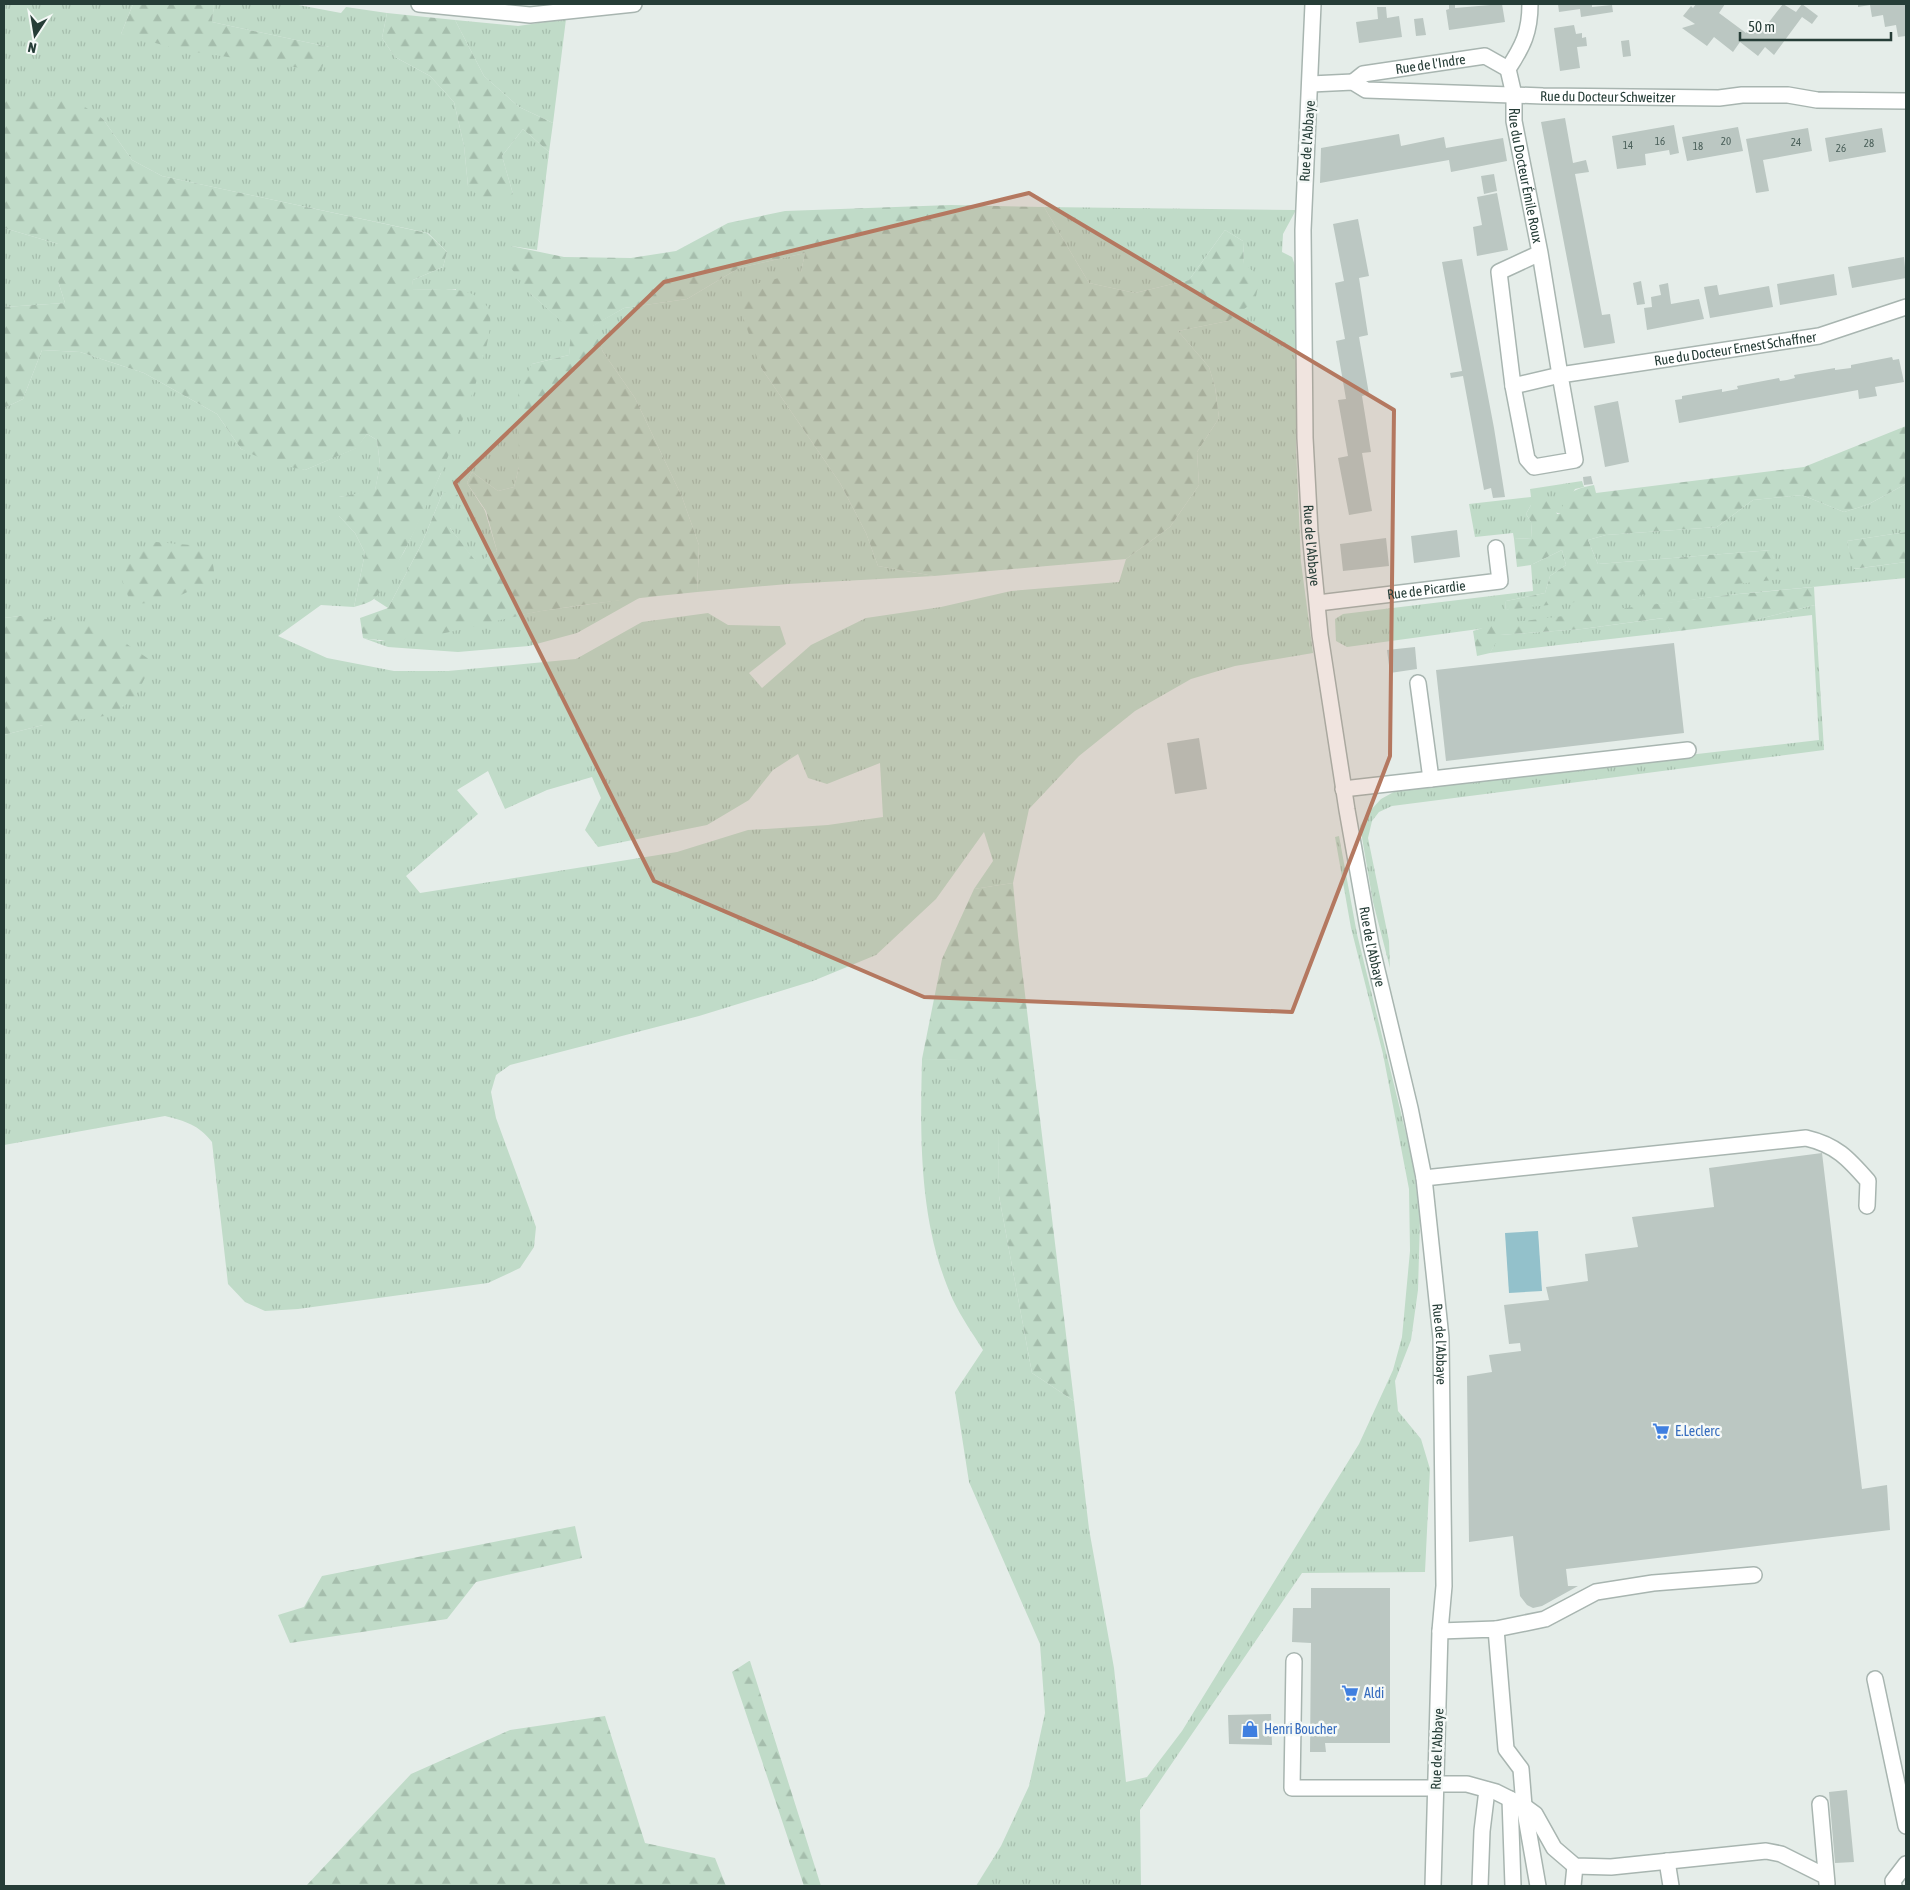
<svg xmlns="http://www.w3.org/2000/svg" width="1910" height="1890" font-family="'Asap Condensed',sans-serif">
<defs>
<pattern id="grass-tufts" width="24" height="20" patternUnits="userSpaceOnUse" patternTransform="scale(1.25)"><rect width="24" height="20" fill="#c0dbc8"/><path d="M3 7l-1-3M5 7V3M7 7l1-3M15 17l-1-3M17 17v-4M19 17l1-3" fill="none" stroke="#a5bdac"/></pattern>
<pattern id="forest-firs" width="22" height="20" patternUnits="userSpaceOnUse" patternTransform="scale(1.25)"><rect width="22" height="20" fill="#c0dbc8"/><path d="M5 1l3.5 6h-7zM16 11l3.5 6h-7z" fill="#a5bdac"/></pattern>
</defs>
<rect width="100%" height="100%" fill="#e5ede9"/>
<path fill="url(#grass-tufts)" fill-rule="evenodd" d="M 4,4 L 133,4 L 121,34 L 329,47 L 212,22 L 214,4 L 293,4 L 341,13 L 346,7 L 387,13 L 382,38 L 395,57 L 430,76 L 454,102 L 464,146 L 468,186 L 513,194 L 502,156 L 523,129 L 549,152 L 537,250 L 511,246 L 531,294 L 572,330 L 569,355 L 532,364 L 520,431 L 519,467 L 514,487 L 498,491 L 472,472 L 467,483 L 485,511 L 497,551 L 477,564 L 450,528 L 443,492 L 422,543 L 388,608 L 374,599 L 404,552 L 441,473 L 456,289 L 411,290 L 413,280 L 443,267 L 447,252 L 428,233 L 162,176 L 132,160 L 103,119 L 50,98 L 4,98 Z
M 566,19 L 553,123 L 519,107 L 484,76 L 455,20 L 518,26 Z
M 1044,207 L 1296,210 L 1283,234 L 1282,252 L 1292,257 L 1296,268 L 1296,447 L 1301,562 L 1313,653 L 1235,666 L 1191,679 L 1135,711 L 1079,756 L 1029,809 L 1013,883 L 974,889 L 993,861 L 984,832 L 936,899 L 876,955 L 813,981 L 699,1016 L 510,1065 L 496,1075 L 491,1092 L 496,1118 L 536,1227 L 534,1247 L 520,1268 L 488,1283 L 298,1309 L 265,1311 L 245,1302 L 228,1284 L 212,1142 C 199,1125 185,1121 165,1116 L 4,1145 L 4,735 L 43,725 L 20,616 L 4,618 L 4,408 L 23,399 L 42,350 L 80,352 L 144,373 L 217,414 L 241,449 L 305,470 L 356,448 L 367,434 L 377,440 L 380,465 L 375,491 L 339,497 L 339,516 L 355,533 L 365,553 L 354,607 L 321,605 L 278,636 L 327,658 L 394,671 L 448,671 L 576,659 L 642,622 L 708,613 L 728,625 L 780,626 L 786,644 L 749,673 L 762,688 L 811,645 L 866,618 L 941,607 L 1011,591 L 1119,582 L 1126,559 L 1170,527 L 1199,485 L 1197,452 L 1219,418 L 1215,387 L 1209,367 L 1178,331 L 1228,321 L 1244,264 L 1243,241 L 1225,230 L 1189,280 L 1135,293 L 1089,283 ZM 798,754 L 808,778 L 827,784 L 880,763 L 883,817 L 828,825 L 748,830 L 677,852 L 420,893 L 406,876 L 478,814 L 457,790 L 488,771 L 505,809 L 547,790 L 592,777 L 601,798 L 585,830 L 598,847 L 707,825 L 749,800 L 773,770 Z
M 4,228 L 58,244 L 58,281 L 65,303 L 4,307 Z
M 805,253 L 801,272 L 760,366 L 840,483 L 866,533 L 878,566 L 934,576 L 788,584 L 697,592 L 699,545 L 682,497 L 635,398 L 603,352 L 592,326 L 624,308 L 687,299 L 739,268 Z
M 1582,481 L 1584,487 L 1575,489 L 1561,514 L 1531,505 L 1526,514 L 1531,522 L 1532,538 L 1514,539 L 1513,533 L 1475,537 L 1469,504 L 1531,497 L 1530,489 Z
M 1906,484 L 1906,532 L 1847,541 L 1854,569 L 1906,562 L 1906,578 L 1728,595 L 1347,647 L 1336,641 L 1335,619 L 1343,614 L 1533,591 L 1531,565 L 1562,550 L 1566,565 L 1550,576 L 1545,593 L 1506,601 L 1505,610 L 1772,550 L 1598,564 L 1588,540 L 1606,535 L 1717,527 L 1753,500 L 1802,495 L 1844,512 L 1867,505 Z
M 641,597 L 577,633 L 529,646 L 458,652 L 388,647 L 363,638 L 380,641 L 541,611 Z
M 1815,605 L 1824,750 L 1392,806 L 1379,812 L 1372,821 L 1368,838 L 1389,941 L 1390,968 L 1373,902 L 1360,826 L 1368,813 L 1381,799 L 1401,788 L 1819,740 L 1812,615 L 1742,623 Z
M 1664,618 L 1671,632 L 1490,653 L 1499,635 L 1582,629 Z
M 1339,836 L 1357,934 L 1413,1162 L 1420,1219 L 1418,1290 L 1411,1340 L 1395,1381 L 1398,1411 L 1421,1439 L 1430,1469 L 1425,1572 L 1302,1573 L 1140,1810 L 1141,1886 L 976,1886 L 1001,1846 L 1029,1786 L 1045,1713 L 1040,1644 L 969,1482 L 955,1392 L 983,1350 C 973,1334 961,1317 953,1300 C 919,1225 920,1140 922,1059 L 998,1060 L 999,1196 L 1032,1373 L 1074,1401 L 1089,1529 L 1114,1668 L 1126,1782 L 1147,1777 L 1182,1731 L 1359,1444 L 1393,1370 L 1402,1337 L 1410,1251 L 1409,1189 L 1383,1054 L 1351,928 L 1335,837 Z"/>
<path fill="url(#forest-firs)" d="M 133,4 L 214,4 L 212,22 L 329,47 L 321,71 L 182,50 L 121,34 Z
M 387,13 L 455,20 L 484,76 L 519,107 L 553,123 L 549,152 L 523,129 L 502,156 L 513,194 L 488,205 L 468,186 L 464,146 L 454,102 L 430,76 L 395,57 L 382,38 Z
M 4,98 L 50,98 L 82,105 L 103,119 L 132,160 L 162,176 L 427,233 L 447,252 L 443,267 L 413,280 L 412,290 C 437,290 473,283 488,308 C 507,338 403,571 375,598 C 370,603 360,605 354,607 L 365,553 L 355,533 L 339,516 L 339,497 L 375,490 L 380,465 L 377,440 L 367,434 L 357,448 L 305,470 L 271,463 L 241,449 L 217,414 L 144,373 L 80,352 L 42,350 L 23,399 L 4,408 L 4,307 L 65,303 L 58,281 L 58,244 L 4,228 Z
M 951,205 L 1044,207 L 1089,283 L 1135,293 L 1189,280 L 1225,230 L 1243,241 L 1244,264 L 1260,277 L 1255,301 L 1228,321 L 1178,331 L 1209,367 L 1215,387 L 1219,418 L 1197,452 L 1199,485 L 1170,527 L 1126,559 L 934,576 L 878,566 L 866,533 L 840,483 L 760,366 L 744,320 L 741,288 L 801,272 L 805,253 L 739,268 L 687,299 L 624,308 L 593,326 L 603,352 L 635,398 L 682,497 L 699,545 L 697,592 C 645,597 593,603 542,611 C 490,620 412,648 363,638 L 360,618 L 388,608 L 422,543 L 443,492 L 458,495 L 450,528 L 477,563 L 497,551 L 486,511 L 467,483 L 472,472 L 498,491 L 514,487 L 519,467 L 518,391 L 532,364 L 569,355 L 571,330 L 531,294 L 508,264 L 511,246 L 564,257 L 631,258 L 676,251 L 728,223 L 785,211 Z
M 1906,426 L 1906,484 L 1867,505 L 1844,512 L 1802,495 L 1753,500 L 1717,527 L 1606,535 L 1588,540 L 1598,564 L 1772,550 L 1782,579 L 1505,610 L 1506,601 L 1545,593 L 1550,576 L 1566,565 L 1562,550 L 1531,565 L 1517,567 L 1514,539 L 1532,538 L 1531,522 L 1526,514 L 1531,505 L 1531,497 L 1550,498 L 1557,514 L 1560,514 C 1566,493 1572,489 1594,485 L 1596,493 L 1804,467 Z
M 1906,532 L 1906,562 L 1853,569 L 1847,541 Z
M 156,542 L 190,545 L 212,556 L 215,579 L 166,602 L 131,604 L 122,580 L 133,553 Z
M 1814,587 L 1815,605 L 1742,623 L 1671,632 L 1663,618 L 1582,629 L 1500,635 L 1490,653 L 1477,656 L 1473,631 L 1492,625 L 1728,595 Z
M 20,616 L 99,625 L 153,662 L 134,699 L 111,715 L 43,725 L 4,735 L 4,618 Z
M 1013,883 L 1018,936 L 1074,1401 L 1032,1373 L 999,1196 L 997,1061 L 922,1059 L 942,959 L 974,889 Z
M 575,1526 L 582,1558 L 476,1582 L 447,1619 L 290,1643 L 278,1615 L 304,1607 L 322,1576 Z
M 749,1661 L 750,1661 L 821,1886 L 804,1886 L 732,1672 Z
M 605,1716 L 645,1843 L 715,1858 L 726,1886 L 306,1886 L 411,1774 L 510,1730 Z"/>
<path fill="#93c1cb" d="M 1538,1231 L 1542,1291 L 1509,1293 L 1505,1233 Z"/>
<path fill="#bbc7c2" d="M 1449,4 L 1455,4 L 1455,8 L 1502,4 L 1505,22 L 1449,30 L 1446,10 L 1449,9 Z
M 1558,4 L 1592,4 L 1592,7 L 1612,5 L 1613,12 L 1581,17 L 1580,9 L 1559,12 Z
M 1696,4 L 1725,4 L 1719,13 L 1746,33 L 1753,24 L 1762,31 L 1783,4 L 1796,12 L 1802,4 L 1818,16 L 1812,24 L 1802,17 L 1774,55 L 1765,47 L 1758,56 L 1740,42 L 1733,52 L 1714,37 L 1707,46 L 1682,28 L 1695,24 L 1683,16 L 1691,6 L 1693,8 Z
M 1858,4 L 1905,4 L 1906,36 L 1898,37 L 1896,25 L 1885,27 L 1883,15 L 1872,17 L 1870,5 L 1858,7 Z
M 1377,7 L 1386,7 L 1387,18 L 1399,16 L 1402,37 L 1359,43 L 1356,22 L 1378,19 Z
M 1423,18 L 1426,35 L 1416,36 L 1414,19 Z
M 1574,25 L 1576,34 L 1582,33 L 1582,38 L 1586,37 L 1587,46 L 1577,47 L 1580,68 L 1560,71 L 1554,28 Z
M 1629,40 L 1631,56 L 1623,57 L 1621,41 Z
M 1565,118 L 1573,163 L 1586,160 L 1589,172 L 1575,174 L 1602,315 L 1610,314 L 1615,343 L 1584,348 L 1541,122 Z
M 1674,125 L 1679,153 L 1670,155 L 1669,150 L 1645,154 L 1646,165 L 1617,169 L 1612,136 Z
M 1738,127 L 1743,151 L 1687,161 L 1682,137 Z
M 1808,128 L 1812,151 L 1763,160 L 1769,191 L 1756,193 L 1746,139 Z
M 1882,128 L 1886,152 L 1829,162 L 1825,138 Z
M 1399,134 L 1401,146 L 1444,137 L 1446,148 L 1503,138 L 1507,161 L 1451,172 L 1449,160 L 1320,183 L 1321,148 Z
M 1494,174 L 1497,191 L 1484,194 L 1481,176 Z
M 1497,193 L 1508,250 L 1477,256 L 1473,227 L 1482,225 L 1477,197 Z
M 1358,219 L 1369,276 L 1359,278 L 1368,335 L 1359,337 L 1369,394 L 1362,396 L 1371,452 L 1362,453 L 1372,511 L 1349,515 L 1338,458 L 1348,456 L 1338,400 L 1346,399 L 1336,341 L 1345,339 L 1335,283 L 1344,281 L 1333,224 Z
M 1904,257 L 1906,278 L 1852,288 L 1848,267 Z
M 1462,259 L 1494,428 L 1505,497 L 1493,498 L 1491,488 L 1484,490 L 1463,376 L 1451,378 L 1450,373 L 1462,371 L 1442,262 Z
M 1834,274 L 1837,295 L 1780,305 L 1777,284 Z
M 1641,281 L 1645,304 L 1637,305 L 1633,283 Z
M 1668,283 L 1671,304 L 1699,299 L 1704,319 L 1647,330 L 1644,308 L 1652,307 L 1651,297 L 1661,295 L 1659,285 Z
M 1717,285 L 1719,295 L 1769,286 L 1773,307 L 1710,318 L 1704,287 Z
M 1892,357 L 1893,360 L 1899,359 L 1904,382 L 1875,387 L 1877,396 L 1859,399 L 1858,390 L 1679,423 L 1675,400 L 1682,399 L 1682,396 L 1722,389 L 1722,392 L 1738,389 L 1737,386 L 1779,378 L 1780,381 L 1787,380 L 1795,378 L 1794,375 L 1835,368 L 1835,370 L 1851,368 L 1851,365 Z
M 1618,401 L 1629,462 L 1605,467 L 1594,406 Z
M 1591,476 L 1593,484 L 1584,485 L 1583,477 Z
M 1457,530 L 1460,557 L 1414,563 L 1411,536 Z
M 1386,538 L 1389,566 L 1343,571 L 1340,544 Z
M 1674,643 L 1684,733 L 1446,761 L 1436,670 Z
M 1415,647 L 1417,669 L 1390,673 L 1387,650 Z
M 1199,738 L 1207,789 L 1175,794 L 1167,743 Z
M 1822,1153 L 1862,1489 L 1887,1485 L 1890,1530 L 1566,1569 L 1568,1586 L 1578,1586 L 1542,1606 L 1533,1608 L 1527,1605 L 1520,1596 L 1513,1536 L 1469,1542 L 1467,1376 L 1492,1372 L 1489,1355 L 1521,1351 L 1520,1343 L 1509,1344 L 1504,1305 L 1549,1300 L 1546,1287 L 1588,1281 L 1585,1254 L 1638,1247 L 1632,1217 L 1714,1207 L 1709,1168 Z
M 1311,1588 L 1390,1588 L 1390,1743 L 1325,1743 L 1326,1752 L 1310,1752 L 1311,1643 L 1292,1642 L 1293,1608 L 1311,1608 Z
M 1271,1714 L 1272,1745 L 1229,1744 L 1228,1715 Z
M 1847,1790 L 1854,1862 L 1835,1863 L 1829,1792 Z"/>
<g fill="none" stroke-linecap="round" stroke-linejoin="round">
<g stroke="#a8b5b0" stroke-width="18">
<g id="minor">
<path d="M 419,4 L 530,15 L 634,4"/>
<path id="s1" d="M 1313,4 L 1303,230 L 1305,438 L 1310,532 L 1320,635 L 1347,810 L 1371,945 L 1410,1108 L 1424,1178 L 1441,1338 L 1444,1586 L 1440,1631 L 1433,1886"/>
<path id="s2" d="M 1530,4 C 1530,32 1523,46 1508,69 L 1514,95 L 1514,121 L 1540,253 L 1560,375 L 1513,386 L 1499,272 L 1540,253"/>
<path id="s3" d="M 1353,82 L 1363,74 L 1485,56 L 1508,69"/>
<path id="s4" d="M 1311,84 L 1353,82 L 1366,90 L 1543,96 L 1719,98 L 1742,95 L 1788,95 L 1817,100 L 1906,101"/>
<path id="s5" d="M 1513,386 L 1527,459 L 1534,467 L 1575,460 L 1560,375 L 1819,336 L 1906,307"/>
<path id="s6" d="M 1318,603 L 1500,581 L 1496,548"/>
<path d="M 1418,683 L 1431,779"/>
<path d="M 1343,789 L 1688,750"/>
<path d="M 1424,1178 L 1806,1138 C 1836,1145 1848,1158 1868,1181 L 1867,1206"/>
<path d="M 1496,1629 L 1545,1619 L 1596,1592 L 1653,1583 L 1754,1575"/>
<path d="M 1440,1631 L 1496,1629 L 1506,1749 L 1521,1769 L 1524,1806 L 1538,1886"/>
<path d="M 1294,1661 L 1292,1788 L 1436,1788"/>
<path d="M 1875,1679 L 1906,1826"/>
<path d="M 1436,1784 L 1467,1784 L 1496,1792 L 1524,1806 L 1535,1814 L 1554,1848 L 1575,1866 L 1611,1867 L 1766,1851 L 1781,1854 L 1825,1876"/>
<path d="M 1510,1799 L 1513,1886"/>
<path d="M 1820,1804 L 1827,1884"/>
<path d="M 1667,1861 L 1671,1886"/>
<path d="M 1480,1886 L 1482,1831 L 1487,1790"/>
<path d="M 1573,1886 L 1575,1866"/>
<path d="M 1894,1886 L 1893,1881 L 1906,1864"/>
</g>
</g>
<use href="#minor" stroke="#fff" stroke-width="15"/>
</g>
<path fill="#b47860" fill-opacity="0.2" stroke="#b47860" stroke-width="4" stroke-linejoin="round" d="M 1029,193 L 1394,410 L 1390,756 L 1292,1012 L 924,997 L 654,881 L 455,483 L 664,282 Z"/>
<defs>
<g id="supermarket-bare" transform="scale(1.35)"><path d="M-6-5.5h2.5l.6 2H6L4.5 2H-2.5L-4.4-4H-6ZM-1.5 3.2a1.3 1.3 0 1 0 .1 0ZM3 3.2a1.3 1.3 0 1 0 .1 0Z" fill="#3f7fe0" stroke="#f5f9f7" stroke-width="2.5" paint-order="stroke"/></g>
<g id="shop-bare" transform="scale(1.35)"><path d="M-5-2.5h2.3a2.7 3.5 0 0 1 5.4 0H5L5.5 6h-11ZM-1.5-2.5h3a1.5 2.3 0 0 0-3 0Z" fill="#3f7fe0" stroke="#f5f9f7" stroke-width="2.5" paint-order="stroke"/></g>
</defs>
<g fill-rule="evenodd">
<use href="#supermarket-bare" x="1661" y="1431"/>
<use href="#supermarket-bare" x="1350" y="1693"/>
<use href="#shop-bare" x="1250" y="1729"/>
</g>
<g text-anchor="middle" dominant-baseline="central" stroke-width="5" stroke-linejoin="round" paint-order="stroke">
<g font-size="11" fill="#4b605a">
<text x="1660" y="141">16</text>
<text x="1726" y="141">20</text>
<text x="1796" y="142">24</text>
<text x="1869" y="143">28</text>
<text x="1628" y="145">14</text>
<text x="1698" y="146">18</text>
<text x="1841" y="148">26</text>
</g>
<g font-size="14" fill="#263d37" stroke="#f5f9f7">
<text stroke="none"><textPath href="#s3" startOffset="81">Rue de l'Indre</textPath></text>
<text stroke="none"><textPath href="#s4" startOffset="299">Rue du Docteur Schweitzer</textPath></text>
<text transform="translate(1307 141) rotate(-86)">Rue de l'Abbaye</text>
<text stroke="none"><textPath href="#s2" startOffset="178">Rue du Docteur Émile Roux</textPath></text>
<text stroke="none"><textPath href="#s5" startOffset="390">Rue du Docteur Ernest Schaffner</textPath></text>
<text stroke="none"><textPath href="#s1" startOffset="542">Rue de l'Abbaye</textPath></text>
<text stroke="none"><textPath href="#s6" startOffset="109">Rue de Picardie</textPath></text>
<text stroke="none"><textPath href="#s1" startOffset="948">Rue de l'Abbaye</textPath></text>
<text stroke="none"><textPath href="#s1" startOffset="1352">Rue de l'Abbaye</textPath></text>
<text transform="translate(1437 1749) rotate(-88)">Rue de l'Abbaye</text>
</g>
<g font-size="14" fill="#366cbe" stroke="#f5f9f7" text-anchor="start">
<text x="1675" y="1431">E.Leclerc</text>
<text x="1364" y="1693">Aldi</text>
<text x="1264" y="1729">Henri Boucher</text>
</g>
</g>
<rect width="1910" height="1890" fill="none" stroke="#263d37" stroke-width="10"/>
<g transform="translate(35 35) rotate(192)" stroke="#f5f9f7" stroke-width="4" paint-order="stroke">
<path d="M0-4L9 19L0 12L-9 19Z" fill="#263d37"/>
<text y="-8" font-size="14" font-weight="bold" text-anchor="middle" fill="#263d37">N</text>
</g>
<path d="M1740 32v8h151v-8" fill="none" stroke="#263d37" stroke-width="2.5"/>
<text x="1748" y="32" font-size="15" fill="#263d37" stroke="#f5f9f7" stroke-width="4" paint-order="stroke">50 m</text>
</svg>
